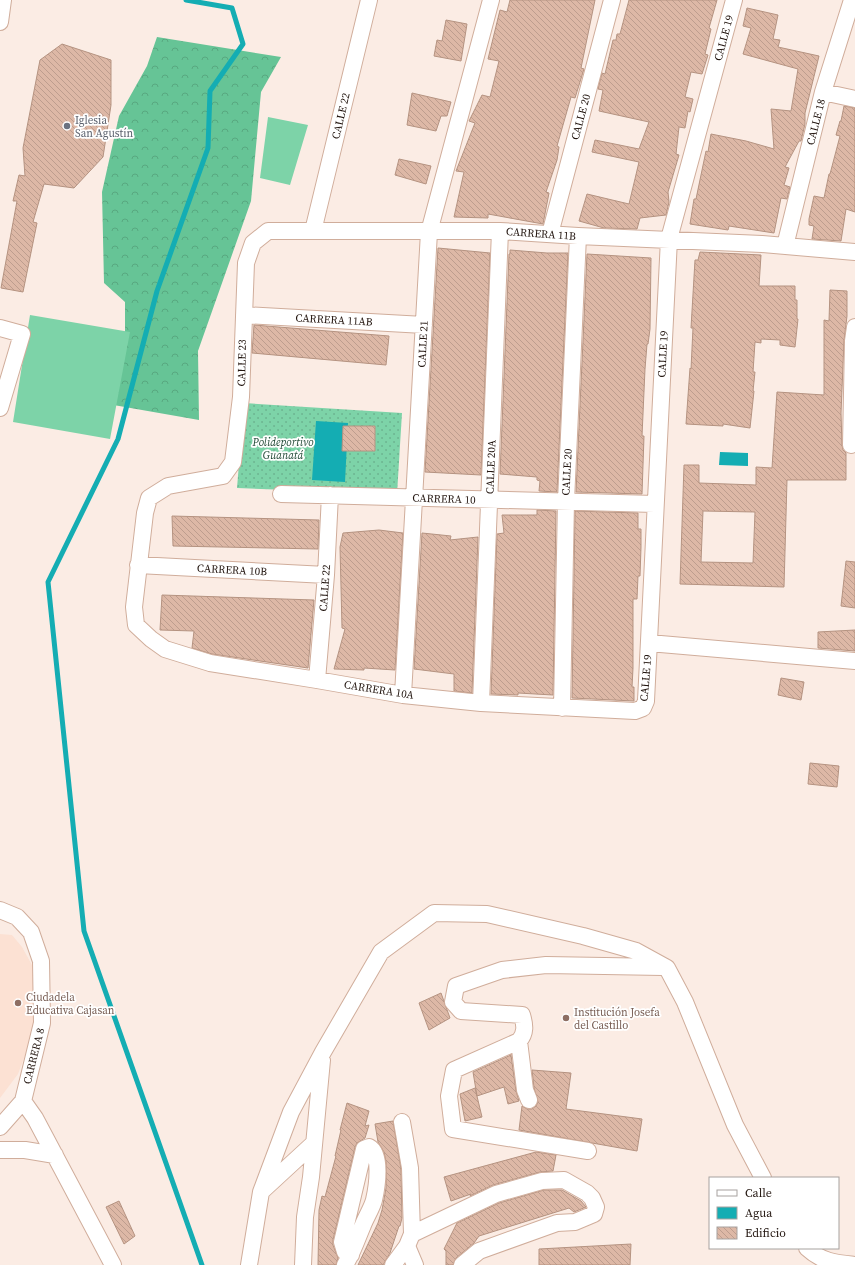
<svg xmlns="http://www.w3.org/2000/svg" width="855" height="1265" font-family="'Source Serif 4',serif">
<defs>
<pattern id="grass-dots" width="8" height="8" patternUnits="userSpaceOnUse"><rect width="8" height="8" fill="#7dd3a8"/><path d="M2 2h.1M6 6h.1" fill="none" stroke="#6cb490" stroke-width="1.8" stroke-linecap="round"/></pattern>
<pattern id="forest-crowns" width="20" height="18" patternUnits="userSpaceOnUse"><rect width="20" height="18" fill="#66c496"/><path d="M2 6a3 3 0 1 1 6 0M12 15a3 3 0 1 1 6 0" fill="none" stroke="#58a880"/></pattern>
<pattern id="building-back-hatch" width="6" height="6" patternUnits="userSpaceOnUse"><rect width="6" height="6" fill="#ddb8a6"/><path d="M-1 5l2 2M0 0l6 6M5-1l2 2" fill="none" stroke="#bd9d8e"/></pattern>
</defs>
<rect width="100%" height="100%" fill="#fbece4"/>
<path fill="#fce1d3" d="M 0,934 L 12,935 L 22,947 L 32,965 L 38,1021 L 18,1074 L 0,1098 Z"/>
<path fill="url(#grass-dots)" d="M 244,403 L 402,413 L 397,494 L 237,488 Z"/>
<path fill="url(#forest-crowns)" d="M 157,37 L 281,57 L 261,92 L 251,201 L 198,351 L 199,420 L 85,400 L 125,335 L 125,302 L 104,283 L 102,192 L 119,116 L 147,66 Z"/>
<path fill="#7dd3a8" d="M 268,117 L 308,125 L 290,185 L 260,178 Z
M 30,315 L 130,332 L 110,439 L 13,422 Z"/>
<path fill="#14adb3" d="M 316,421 L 348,423 L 345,482 L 312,480 Z
M 720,452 L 748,453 L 748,466 L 719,465 Z"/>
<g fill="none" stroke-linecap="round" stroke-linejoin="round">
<path stroke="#14adb3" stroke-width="5" d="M 186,0 L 232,8 L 243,44 L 210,91 L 208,148 L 157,291 L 118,439 L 48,582 L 84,931 L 202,1265"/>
</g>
<path fill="url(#building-back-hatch)" stroke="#b59381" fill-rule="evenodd" d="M 510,0 L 595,0 L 581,68 L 584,69 L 575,98 L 571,97 L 557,146 L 559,147 L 557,160 L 546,192 L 549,193 L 543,224 L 488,214 L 488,218 L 454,217 L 464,172 L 456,171 L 475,123 L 469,121 L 482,95 L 490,97 L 499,61 L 488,59 L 500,10 L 507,12 Z
M 629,0 L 717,0 L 709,28 L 711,29 L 705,54 L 708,55 L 702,74 L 691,72 L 685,97 L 693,99 L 690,112 L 688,111 L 685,128 L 679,127 L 676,154 L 679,155 L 668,192 L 669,202 L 666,215 L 640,218 L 637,229 L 604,228 L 579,221 L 587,194 L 629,204 L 639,162 L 592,152 L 595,140 L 639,149 L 649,122 L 599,111 L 603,90 L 598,89 L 602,73 L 605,74 L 613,40 L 616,40 L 617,34 L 620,34 Z
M 747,8 L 778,15 L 773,39 L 780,40 L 778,47 L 819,56 L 805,113 L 805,124 L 801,141 L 799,141 L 785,167 L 789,168 L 784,185 L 790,187 L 787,199 L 781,198 L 774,233 L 729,226 L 728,230 L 690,224 L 694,199 L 696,199 L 706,151 L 708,152 L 711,134 L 746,141 L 774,149 L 771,109 L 791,111 L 798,69 L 743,54 L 751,28 L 743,26 Z
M 446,20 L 467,24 L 461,61 L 434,56 L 437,40 L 442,41 Z
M 62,44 L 111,60 L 111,105 L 103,157 L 74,188 L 44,184 L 33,222 L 37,223 L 23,292 L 1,288 L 17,201 L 13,201 L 19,175 L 25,176 L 23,148 L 40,60 Z
M 412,93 L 451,102 L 447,116 L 441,116 L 436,131 L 407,125 Z
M 844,106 L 855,108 L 855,212 L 846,209 L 841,241 L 812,239 L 814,226 L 809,225 L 809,219 L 814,196 L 824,198 L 829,174 L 830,174 L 840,136 L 836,135 L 840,121 L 841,121 Z
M 399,159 L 431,166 L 426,184 L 395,175 Z
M 438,248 L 490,253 L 481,475 L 425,472 Z
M 510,250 L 547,253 L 568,253 L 557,492 L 539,491 L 540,481 L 537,480 L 537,477 L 500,474 L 509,254 L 510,254 Z
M 700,252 L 761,255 L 759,286 L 795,286 L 795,300 L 797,300 L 797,319 L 798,319 L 795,347 L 780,345 L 780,340 L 761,339 L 761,343 L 755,342 L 753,372 L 755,372 L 753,391 L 754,391 L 750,428 L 723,424 L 723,426 L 686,424 L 690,368 L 691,369 L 693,328 L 691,328 L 695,260 L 698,260 Z
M 587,254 L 651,258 L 650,329 L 648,344 L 647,344 L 645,369 L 642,436 L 644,436 L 642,494 L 576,492 Z
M 830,290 L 847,291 L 847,316 L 844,341 L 841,413 L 842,445 L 843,450 L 846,453 L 846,480 L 787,480 L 784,587 L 680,584 L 684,465 L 699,465 L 699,483 L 756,485 L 756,467 L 772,468 L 777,392 L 824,395 L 824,320 L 829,321 ZM 703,511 L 755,512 L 753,563 L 701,562 Z
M 254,325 L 389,336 L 386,365 L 252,353 Z
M 343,426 L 375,426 L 375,451 L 342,451 Z
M 537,510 L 556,511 L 553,695 L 518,693 L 518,695 L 491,694 L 497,534 L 504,533 L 502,515 L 537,515 Z
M 575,511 L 638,513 L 638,529 L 641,529 L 641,547 L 640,576 L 638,576 L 637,599 L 633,599 L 633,668 L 632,687 L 634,687 L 634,701 L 572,698 Z
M 172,516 L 319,520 L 318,549 L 173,546 Z
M 379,530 L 403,533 L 395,670 L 364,668 L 364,670 L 334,669 L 345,629 L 342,628 L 340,547 L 343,533 Z
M 422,533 L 451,536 L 450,540 L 478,537 L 472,693 L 454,691 L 454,674 L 414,669 Z
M 846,561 L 855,562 L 855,608 L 841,606 Z
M 162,595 L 314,600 L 308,668 L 212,654 L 192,648 L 194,631 L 160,630 Z
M 855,630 L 855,651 L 818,648 L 818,632 Z
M 781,678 L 804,682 L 801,700 L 778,695 Z
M 810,763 L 839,766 L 837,787 L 808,784 Z
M 441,993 L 450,1018 L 429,1030 L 419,1003 Z
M 511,1055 L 516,1091 L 519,1101 L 508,1104 L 504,1087 L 477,1096 L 473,1072 Z
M 532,1070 L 571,1073 L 566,1109 L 642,1119 L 637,1151 L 519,1130 L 522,1106 L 527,1109 L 532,1109 L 536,1106 L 538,1102 L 534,1088 Z
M 475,1088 L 482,1117 L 465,1121 L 460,1094 Z
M 347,1103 L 369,1111 L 365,1126 L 369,1125 L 365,1138 L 357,1143 L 355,1147 L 333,1240 L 333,1245 L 338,1258 L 336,1265 L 318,1265 L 319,1210 L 322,1196 L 325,1197 L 336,1156 L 335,1156 L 341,1130 L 340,1130 Z
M 393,1121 L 401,1169 L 402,1218 L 400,1226 L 399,1226 L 390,1253 L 383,1265 L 358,1265 L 378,1223 L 382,1210 L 386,1188 L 386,1162 L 384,1152 L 378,1142 L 375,1124 Z
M 536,1152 L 556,1155 L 553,1171 L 540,1172 L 493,1185 L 470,1196 L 471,1194 L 451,1201 L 444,1177 Z
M 544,1190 L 562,1190 L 581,1201 L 586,1207 L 574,1212 L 569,1208 L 479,1236 L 474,1243 L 456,1258 L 453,1265 L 446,1265 L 446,1251 L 444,1249 L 457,1223 L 499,1203 Z
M 119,1201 L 135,1236 L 124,1244 L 106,1207 Z
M 631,1244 L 630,1265 L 539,1265 L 539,1249 Z"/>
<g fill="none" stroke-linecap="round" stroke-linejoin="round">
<g stroke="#d0ad9b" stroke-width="18">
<path id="minor" d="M 734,0 L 669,239 L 646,701 L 643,708 L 635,711 L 481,703 L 403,695 L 317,680 L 210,663 L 165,649 L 151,639 L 136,625 L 134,607 L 145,513 L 149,498 L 168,486 L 223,476 L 233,462 L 241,397 L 246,263 L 253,243 L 268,231 L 500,231 L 578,236 L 762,244 L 855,252
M 0,22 L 3,0
M 823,92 L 855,99
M 313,231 L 369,0
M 550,234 L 612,0
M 785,246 L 823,92 L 852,0
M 244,315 L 424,325
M 0,328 L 22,334 L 0,408
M 851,445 L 853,341 L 855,327
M 281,494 L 655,504
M 138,565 L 326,575
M 649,643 L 855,661
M 317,680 L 326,575 L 330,495
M 403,695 L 429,232 L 491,0
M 481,703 L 500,231
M 562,708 L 566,501 L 578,236
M 0,910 L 17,917 L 31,932 L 41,961 L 42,1023 L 23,1101 L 0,1127
M 519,1041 L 525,1090 L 529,1100
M 23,1101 L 35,1118 L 113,1265
M 0,1150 L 25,1150 L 55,1155
M 588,1151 L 453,1129 L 449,1096 L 454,1070 L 519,1041 C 526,1033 525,1025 522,1015 L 461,1011 L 453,1002 L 456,986 L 502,970 L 546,965 L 663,967
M 263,1190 L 314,1143
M 412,1234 L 496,1194 L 542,1181 L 564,1180 L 587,1193 L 592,1198 L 596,1207 L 594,1214 L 575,1222 L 557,1223 L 479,1251 L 462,1265
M 407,1246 L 415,1265
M 807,1248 C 822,1262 836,1263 855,1265
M 249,1265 L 261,1192 L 291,1112 L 323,1052 L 381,952 L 434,913 L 487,914 L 583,936 L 636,951 L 667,968 L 685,1002 L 735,1125 L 763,1178
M 303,1265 L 305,1217 L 311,1177 L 322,1060
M 345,1265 C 353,1252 357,1239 363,1225 C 366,1217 372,1208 374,1200 C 377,1187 382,1154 369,1147 L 364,1149 L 342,1242 L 345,1252 L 351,1255
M 393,1265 L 407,1246 L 412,1234 L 410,1168 L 402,1122"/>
</g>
<use href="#minor" stroke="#fff" stroke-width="16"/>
</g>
<circle fill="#6b7280" stroke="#fff" stroke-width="1.5" cx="67" cy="126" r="4"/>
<g fill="#8d6e63" stroke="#fff" stroke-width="1.5">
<circle cx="18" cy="1003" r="4"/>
<circle cx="566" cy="1018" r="4"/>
</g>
<g text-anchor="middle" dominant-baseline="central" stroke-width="3.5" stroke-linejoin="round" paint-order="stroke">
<g font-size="11" fill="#231610" stroke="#fff">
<text transform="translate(724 38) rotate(-75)">CALLE 19</text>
<text transform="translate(341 116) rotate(-77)">CALLE 22</text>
<text transform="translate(581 117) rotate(-75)">CALLE 20</text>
<text transform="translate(816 122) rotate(-76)">CALLE 18</text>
<text transform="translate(541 234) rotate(4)">CARRERA 11B</text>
<text transform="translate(334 320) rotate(3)">CARRERA 11AB</text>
<text transform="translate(423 344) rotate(-87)">CALLE 21</text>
<text transform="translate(663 354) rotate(-87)">CALLE 19</text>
<text transform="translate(242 363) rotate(-89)">CALLE 23</text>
<text transform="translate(491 467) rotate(-88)">CALLE 20A</text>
<text transform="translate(567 472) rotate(-87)">CALLE 20</text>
<text transform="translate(444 499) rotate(2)">CARRERA 10</text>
<text transform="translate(232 570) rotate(3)">CARRERA 10B</text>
<text transform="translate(325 588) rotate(-86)">CALLE 22</text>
<text transform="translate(646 678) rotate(-85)">CALLE 19</text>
<text transform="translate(379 690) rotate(9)">CARRERA 10A</text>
<text transform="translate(34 1056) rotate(-76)">CARRERA 8</text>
</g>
<g font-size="11" fill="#5b616d" stroke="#fff" text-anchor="start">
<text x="75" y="120">Iglesia<tspan x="75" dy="13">San Agustín</tspan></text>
</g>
<g font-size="11" font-style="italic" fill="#1f4734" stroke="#fff">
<text x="283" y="442">Polideportivo<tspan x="283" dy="13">Guanatá</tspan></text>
</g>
<g font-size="11" fill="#785e54" stroke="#fff" text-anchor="start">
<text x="26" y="997">Ciudadela<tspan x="26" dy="13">Educativa Cajasan</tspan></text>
<text x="574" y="1012">Institución Josefa<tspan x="574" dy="13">del Castillo</tspan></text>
</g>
</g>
<rect x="709" y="1177" width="130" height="72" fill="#ffffff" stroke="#a7a29f"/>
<rect x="717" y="1190" width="20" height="6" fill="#ffffff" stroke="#a7a29f"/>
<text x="745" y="1197" font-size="12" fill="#231610">Calle</text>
<rect x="717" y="1207" width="20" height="12" fill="#14adb3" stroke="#a7a29f"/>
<text x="745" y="1217" font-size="12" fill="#231610">Agua</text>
<rect x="717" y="1227" width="20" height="12" fill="url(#building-back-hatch)" stroke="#a7a29f"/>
<text x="745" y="1237" font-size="12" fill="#231610">Edificio</text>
</svg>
